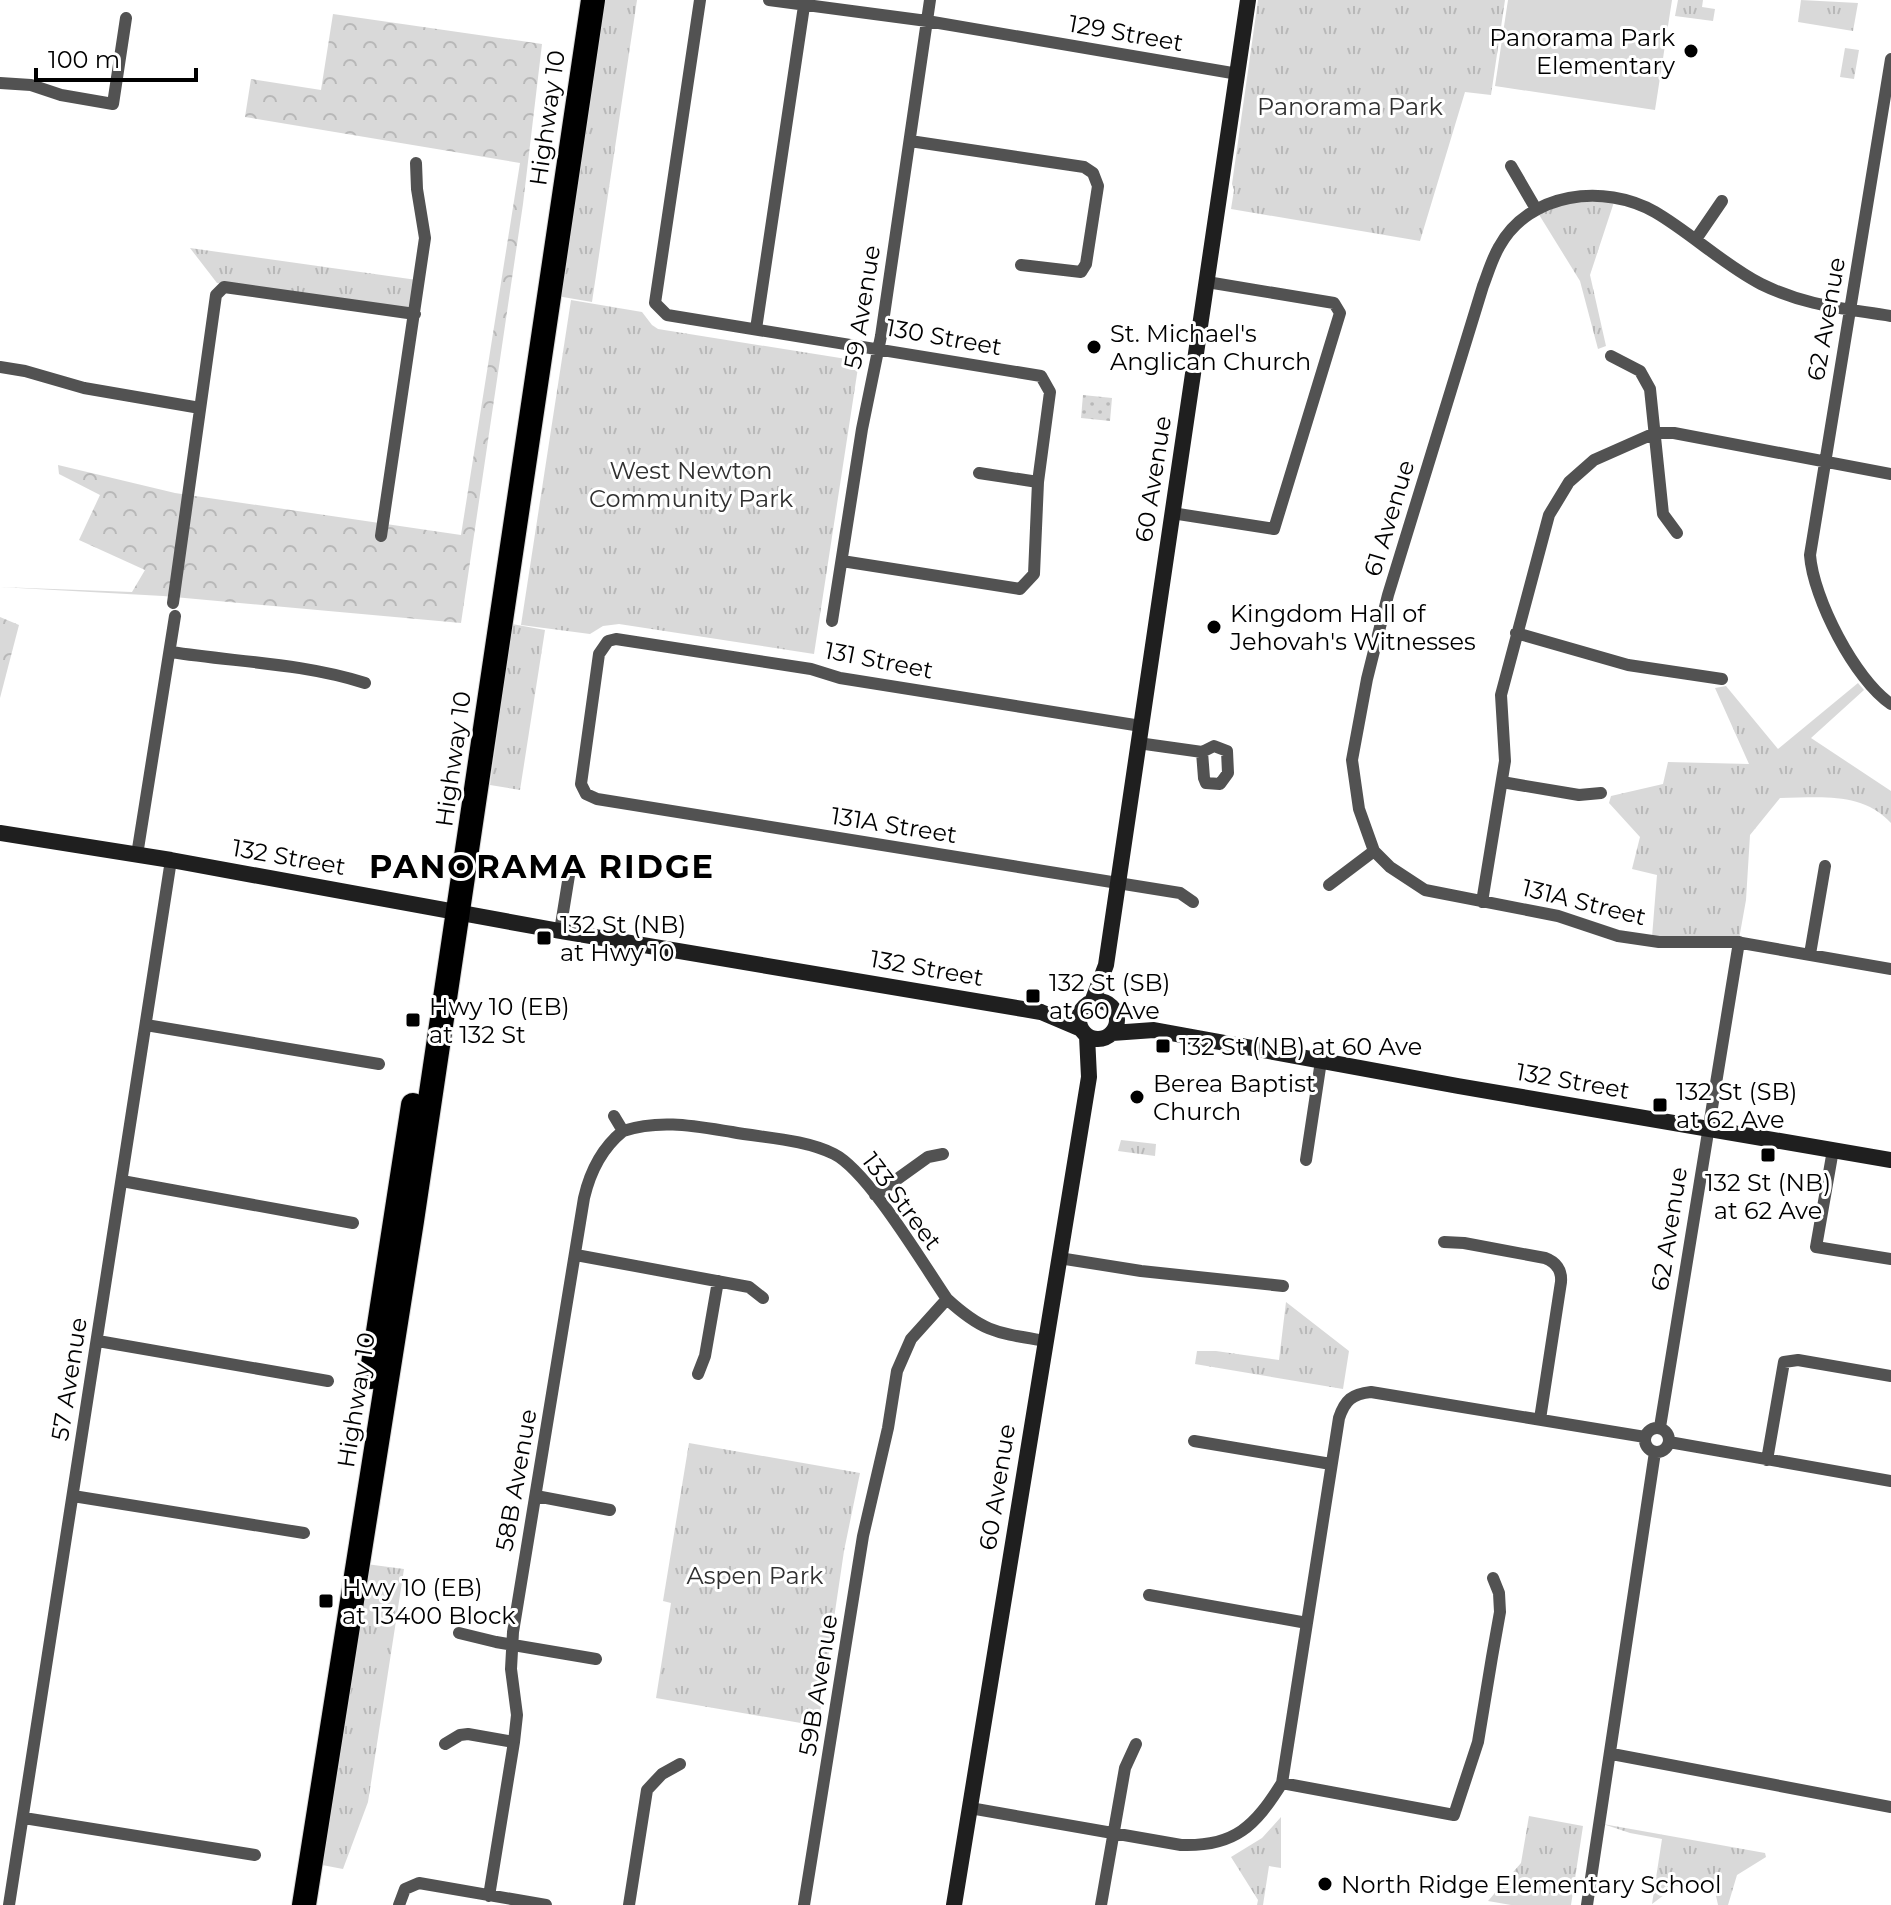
<svg xmlns="http://www.w3.org/2000/svg" width="1891" height="1905" font-family="Montserrat,sans-serif">
<defs>
<pattern id="grass-dots" width="8" height="8" patternUnits="userSpaceOnUse" patternTransform="scale(2)"><rect width="8" height="8" fill="#d9d9d9"/><path d="M2 2h.1M6 6h.1" fill="none" stroke="#b8b8b8" stroke-width="1.8" stroke-linecap="round"/></pattern>
<pattern id="forest-crowns" width="20" height="18" patternUnits="userSpaceOnUse" patternTransform="scale(2)"><rect width="20" height="18" fill="#d9d9d9"/><path d="M2 6a3 3 0 1 1 6 0M12 15a3 3 0 1 1 6 0" fill="none" stroke="#b8b8b8"/></pattern>
<pattern id="park-tufts" width="24" height="20" patternUnits="userSpaceOnUse" patternTransform="scale(2)"><rect width="24" height="20" fill="#d9d9d9"/><path d="M3 7l-1-3M5 7V3M7 7l1-3M15 17l-1-3M17 17v-4M19 17l1-3" fill="none" stroke="#b8b8b8"/></pattern>
</defs>
<rect width="100%" height="100%" fill="#fff"/>
<path fill="url(#grass-dots)" d="M 1083,395 L 1112,398 L 1110,421 L 1081,418 Z"/>
<path fill="url(#forest-crowns)" d="M 333,14 L 542,44 L 523,204 L 461,623 L 163,596 L 0,587 L 132,592 L 145,570 L 79,540 L 100,495 L 59,474 L 58,465 L 175,493 L 461,535 L 520,163 L 245,117 L 251,79 L 321,90 Z
M 0,617 L 19,625 L 0,698 Z"/>
<path fill="url(#park-tufts)" d="M 602,0 L 637,0 L 592,302 L 557,296 Z
M 1258,0 L 1505,0 L 1491,95 L 1465,92 L 1420,241 L 1231,209 L 1234,190 L 1232,184 Z
M 1678,0 L 1703,0 L 1702,7 L 1715,9 L 1713,21 L 1675,16 Z
M 1801,0 L 1858,3 L 1853,31 L 1798,22 Z
M 1845,48 L 1859,50 L 1854,79 L 1840,77 Z
M 1563,202 L 1614,202 L 1590,275 L 1606,346 L 1598,349 L 1580,281 L 1538,213 Z
M 190,248 L 417,280 L 412,311 L 399,312 L 217,283 Z
M 571,300 L 642,312 L 652,325 L 658,329 L 859,361 L 814,654 L 619,624 L 603,626 L 590,634 L 521,625 Z
M 512,624 L 545,630 L 520,790 L 490,785 Z
M 1858,683 L 1864,690 L 1811,738 L 1891,791 L 1891,823 C 1861,791 1820,798 1780,798 L 1750,835 L 1746,900 L 1739,939 L 1652,937 L 1657,875 L 1632,869 L 1640,837 L 1609,803 L 1611,796 L 1663,784 L 1668,762 L 1749,764 L 1715,688 L 1726,686 L 1778,749 Z
M 1121,1140 L 1156,1144 L 1155,1156 L 1118,1151 Z
M 1286,1302 L 1349,1351 L 1343,1389 L 1195,1364 L 1197,1351 L 1216,1351 L 1279,1360 Z
M 689,1443 L 860,1473 L 844,1551 L 818,1726 L 656,1698 L 671,1603 L 663,1601 Z
M 366,1564 L 404,1569 L 368,1802 L 343,1869 L 317,1864 Z
M 1529,1816 L 1583,1826 L 1571,1905 L 1511,1905 L 1488,1901 L 1521,1863 Z
M 1281,1817 L 1281,1868 L 1269,1866 L 1263,1905 L 1257,1905 L 1258,1900 L 1231,1857 L 1262,1838 Z
M 1603,1824 L 1765,1853 L 1766,1857 L 1737,1875 L 1728,1905 L 1718,1905 L 1713,1882 L 1676,1886 L 1652,1904 L 1662,1839 L 1630,1833 Z"/>
<path fill="#d9d9d9" d="M 1508,0 L 1672,0 L 1655,110 L 1495,86 Z"/>
<g fill="none" stroke-linecap="round" stroke-linejoin="round">
<g stroke="#dbdbdb" stroke-width="26">
<path id="highway" d="M 371,1377 L 413,1105
M 304,1905 L 412,1221 L 593,0"/>
</g>
<path stroke="#525252" stroke-width="12" d="M 700,0 L 655,303 L 667,315 L 1041,376 L 1050,392 L 1038,482 L 1034,574 L 1020,589 L 842,561
M 769,0 L 927,21 L 1238,74
M 1891,59 L 1810,555 C 1813,598 1855,680 1891,704
M 0,83 L 31,85 L 61,95 L 113,104 L 126,18
M 910,141 L 1084,167 L 1093,173 L 1098,186 L 1086,264 L 1081,272 L 1021,265
M 1511,166 L 1536,209
M 1696,239 L 1722,201
M 1891,316 C 1842,308 1806,306 1761,284 C 1724,265 1691,233 1655,212 C 1604,183 1529,192 1499,247 C 1492,259 1488,273 1483,286 L 1388,595 L 1367,679 L 1352,760 L 1359,809 L 1374,851 L 1390,867 L 1425,890 L 1558,916 L 1618,936 L 1659,942 L 1736,942 L 1891,969
M 756,329 L 804,6
M 1611,356 L 1640,371 L 1650,389 L 1663,514 L 1677,533
M 0,367 L 25,371 L 84,388 L 200,408
M 979,473 L 1038,482
M 1172,513 L 1274,529 L 1340,313 L 1334,303 L 1207,282
M 381,536 L 425,238 L 417,189 L 416,163
M 173,603 L 216,295 L 224,287 L 415,314
M 832,621 L 862,429 L 881,336 L 930,0
M 1516,633 L 1628,665 L 1722,679
M 171,652 C 235,662 302,663 365,683
M 1141,726 L 840,678 L 811,669 L 616,639 L 608,641 L 599,654 L 581,784 L 586,794 L 597,799 L 1180,893 L 1193,902
M 1138,743 L 1202,752 L 1214,746 L 1227,751 L 1228,773 L 1220,784 L 1206,783 L 1204,778 L 1202,752
M 1502,782 L 1579,795 L 1601,793
M 137,855 L 175,616
M 1329,885 L 1374,851
M 1482,902 L 1505,761 L 1501,695 L 1549,515 L 1569,482 L 1594,460 L 1655,433 L 1674,433 L 1891,474
M 560,931 L 571,863
M 1810,954 L 1825,866
M 146,1025 L 379,1064
M 614,1116 L 623,1131 C 660,1119 694,1126 732,1132 C 764,1138 804,1139 834,1154 C 868,1171 923,1264 947,1299 C 984,1333 998,1333 1046,1341
M 1833,1150 L 1816,1247 L 1891,1259
M 1306,1160 L 1321,1061
M 122,1181 L 353,1223
M 875,1195 L 928,1157 L 943,1154
M 1444,1242 L 1464,1243 L 1545,1258 C 1556,1262 1562,1270 1561,1282 L 1540,1419
M 576,1255 L 749,1287 L 763,1298
M 1059,1258 L 1141,1271 L 1283,1286
M 98,1341 L 328,1381
M 698,1374 L 705,1356 L 718,1281
M 1660,1427 L 1739,942
M1645 1440a12 12 0 1 1 24 0a12 12 0 1 1-24 0Z
M 1194,1441 L 1331,1464
M 1669,1442 L 1891,1481
M 1767,1460 L 1784,1362 L 1798,1360 L 1891,1376
M 73,1496 L 304,1533
M 536,1496 L 610,1510
M 1149,1595 L 1307,1623
M 459,1633 L 496,1642 L 596,1659
M 445,1744 L 460,1735 L 468,1734 L 514,1742
M 1612,1754 L 1891,1807
M 1282,1783 L 1454,1815 L 1478,1742 L 1492,1657 L 1500,1612 L 1499,1593 L 1493,1578
M 970,1808 L 1181,1845 C 1235,1847 1255,1826 1282,1783 L 1339,1418 C 1345,1400 1352,1394 1371,1392 L 1645,1437
M 24,1818 L 255,1855
M 489,1896 L 514,1742 L 517,1715 L 511,1669 L 513,1632 L 584,1198 C 590,1172 602,1148 623,1131
M 9,1905 L 171,860
M 399,1905 L 405,1889 L 419,1883 L 546,1905
M 629,1905 L 647,1790 L 662,1774 L 680,1764
M 804,1905 L 863,1536 L 888,1428 L 897,1371 L 911,1339 L 947,1299
M 1101,1905 L 1125,1768 L 1136,1744
M 1587,1905 L 1655,1452"/>
<path stroke="#1f1f1f" stroke-width="16" d="M 0,833 L 171,860 L 560,931 L 1041,1012 L 1081,1029
M1079 1020a19 19 0 1 1 38 0a19 19 0 1 1-38 0Z
M 1092,1002 L 1106,965 L 1248,0
M 1112,1033 L 1154,1030 L 1458,1086 L 1891,1160
M 954,1905 L 1089,1077 L 1087,1036"/>
<use href="#highway" stroke="#000" stroke-width="24"/>
</g>
<g fill="#000" stroke="#fff" stroke-width="3">
<circle cx="1691" cy="51" r="8"/>
<circle cx="1094" cy="347" r="8"/>
<circle cx="1214" cy="627" r="8"/>
<rect x="536" y="930" width="16" height="16" rx="4"/>
<rect x="1025" y="988" width="16" height="16" rx="4"/>
<rect x="405" y="1012" width="16" height="16" rx="4"/>
<rect x="1155" y="1038" width="16" height="16" rx="4"/>
<circle cx="1137" cy="1097" r="8"/>
<rect x="1652" y="1097" width="16" height="16" rx="4"/>
<rect x="1760" y="1147" width="16" height="16" rx="4"/>
<rect x="318" y="1593" width="16" height="16" rx="4"/>
<circle cx="1325" cy="1884" r="8"/>
</g>
<g text-anchor="middle" dominant-baseline="central" stroke-width="6" stroke-linejoin="round" paint-order="stroke">
<g font-size="24" fill="#000" stroke="#fff">
<text transform="translate(1126 33) rotate(10)">129 Street</text>
<text transform="translate(547 118) rotate(-82)">Highway 10</text>
<text transform="translate(862 307) rotate(-81)">59 Avenue</text>
<text transform="translate(1826 319) rotate(-80)">62 Avenue</text>
<text transform="translate(944 337) rotate(10)">130 Street</text>
<text transform="translate(1153 479) rotate(-81)">60 Avenue</text>
<text transform="translate(1389 518) rotate(-73)">61 Avenue</text>
<text transform="translate(879 660) rotate(11)">131 Street</text>
<text transform="translate(453 759) rotate(-82)">Highway 10</text>
<text transform="translate(894 825) rotate(9)">131A Street</text>
<text transform="translate(289 857) rotate(10)">132 Street</text>
<text transform="translate(1584 902) rotate(14)">131A Street</text>
<text transform="translate(927 968) rotate(10)">132 Street</text>
<text transform="translate(1573 1081) rotate(10)">132 Street</text>
<text transform="translate(902 1201) rotate(53)">133 Street</text>
<text transform="translate(1669 1229) rotate(-81)">62 Avenue</text>
<text transform="translate(69 1379) rotate(-81)">57 Avenue</text>
<text transform="translate(356 1400) rotate(-81)">Highway 10</text>
<text transform="translate(516 1480) rotate(-80)">58B Avenue</text>
<text transform="translate(997 1487) rotate(-81)">60 Avenue</text>
<text transform="translate(818 1685) rotate(-81)">59B Avenue</text>
</g>
<g font-size="24" fill="#000" stroke="#fff" text-anchor="start">
<text x="1675" y="37" text-anchor="end">Panorama Park<tspan x="1675" dy="28">Elementary</tspan></text>
<text x="1110" y="333">St. Michael's<tspan x="1110" dy="28">Anglican Church</tspan></text>
<text x="1230" y="613">Kingdom Hall of<tspan x="1230" dy="28">Jehovah's Witnesses</tspan></text>
<text x="560" y="924">132 St (NB)<tspan x="560" dy="28">at Hwy 10</tspan></text>
<text x="1049" y="982">132 St (SB)<tspan x="1049" dy="28">at 60 Ave</tspan></text>
<text x="429" y="1006">Hwy 10 (EB)<tspan x="429" dy="28">at 132 St</tspan></text>
<text x="1179" y="1046">132 St (NB) at 60 Ave</text>
<text x="1153" y="1083">Berea Baptist<tspan x="1153" dy="28">Church</tspan></text>
<text x="1676" y="1091">132 St (SB)<tspan x="1676" dy="28">at 62 Ave</tspan></text>
<text x="1768" y="1182" text-anchor="middle">132 St (NB)<tspan x="1768" dy="28">at 62 Ave</tspan></text>
<text x="342" y="1587">Hwy 10 (EB)<tspan x="342" dy="28">at 13400 Block</tspan></text>
<text x="1341" y="1884">North Ridge Elementary School</text>
</g>
<g font-size="24" fill="#303030" stroke="#fff">
<text x="1350" y="106">Panorama Park</text>
<text x="691" y="470">West Newton<tspan x="691" dy="28">Community Park</tspan></text>
<text x="755" y="1575">Aspen Park</text>
</g>
<g font-size="32" font-weight="bold" letter-spacing="2" fill="#000" stroke="#fff">
<text x="542" y="866">PANORAMA RIDGE</text>
</g>
</g>
<path d="M36 68v12h160v-12" fill="none" stroke="#000000" stroke-width="4"/>
<text x="48" y="68" font-size="24" fill="#000000" stroke="#ffffff" stroke-width="6" paint-order="stroke">100 m</text>
</svg>
